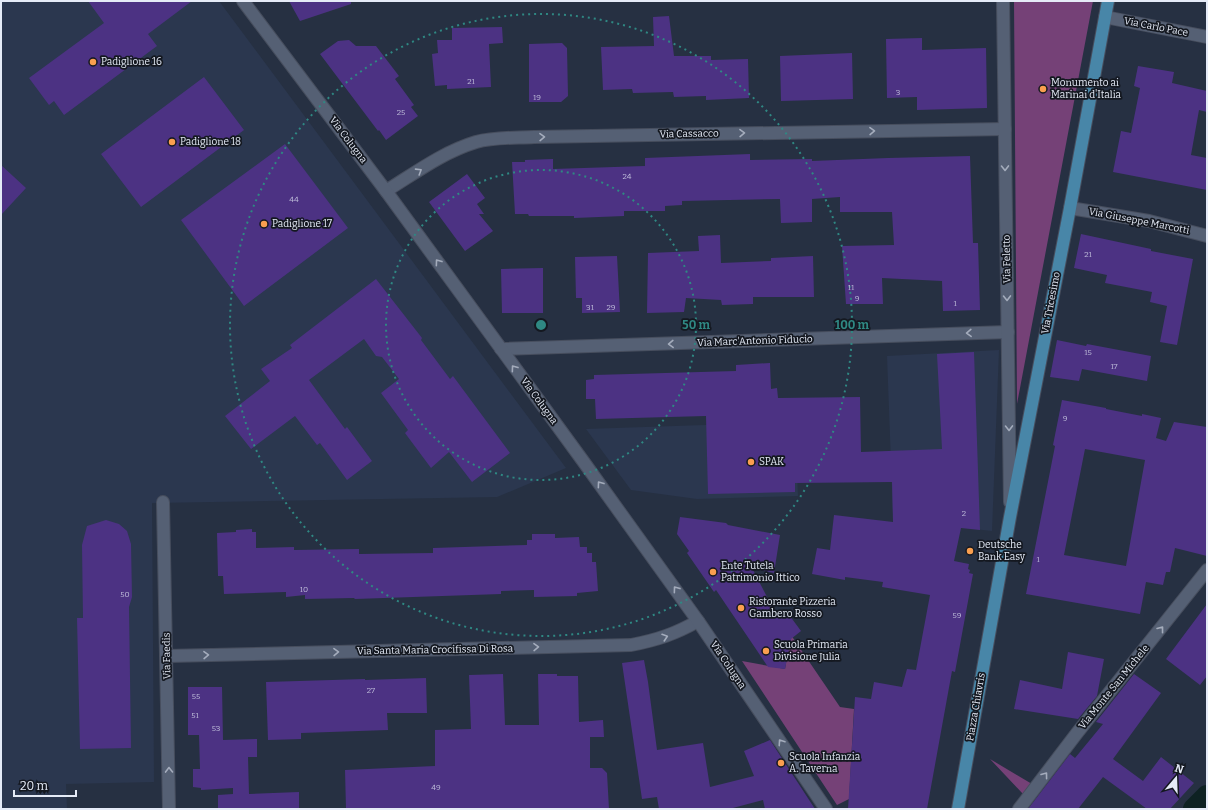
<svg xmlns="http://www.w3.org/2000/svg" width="1208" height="810" font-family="Bitter,serif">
<rect width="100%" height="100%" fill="#263042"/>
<path fill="#2b374f" d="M 1,1 L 219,1 L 566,468 L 497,497 L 152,503 L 154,782 L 66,784 L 67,809 L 1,809 Z
M 999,350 L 992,531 L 957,527 L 893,516 L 887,356 Z
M 795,422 L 798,496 L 697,499 L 631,490 L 586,429 Z"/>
<path fill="#754177" d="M 1014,1 L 1093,1 L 1017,404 Z
M 791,635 L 840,707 L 854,709 L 849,799 L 837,805 L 742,661 L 785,669 Z
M 990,759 L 1032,784 L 1023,794 Z"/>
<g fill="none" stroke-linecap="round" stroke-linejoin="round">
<path stroke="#0e2223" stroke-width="22" d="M 1194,809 L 1207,796"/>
</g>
<path fill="#4c3283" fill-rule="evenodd" d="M 88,1 L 192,1 L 148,34 L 157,46 L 64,115 L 54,101 L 49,105 L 29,78 L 104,23 Z
M 289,1 L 351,1 L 351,4 L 300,21 Z
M 669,16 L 674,56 L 711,56 L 711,60 L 748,59 L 749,98 L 706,100 L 706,96 L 674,97 L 673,92 L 633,93 L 632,89 L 603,90 L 601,47 L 654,46 L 653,17 Z
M 502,27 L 503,43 L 489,44 L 491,87 L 447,89 L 447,85 L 435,86 L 432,54 L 438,53 L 437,40 L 452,40 L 452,28 Z
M 922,38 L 922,50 L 986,48 L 987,108 L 917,110 L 917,97 L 887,98 L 886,39 Z
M 349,40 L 356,46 L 376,46 L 399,76 L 395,79 L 414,105 L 411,107 L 418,116 L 386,140 L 379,130 L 378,131 L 320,54 L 338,41 Z
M 562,43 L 567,48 L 568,96 L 561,102 L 529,102 L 529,44 Z
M 852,53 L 853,99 L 781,101 L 780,56 Z
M 1138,66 L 1174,72 L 1172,83 L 1207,91 L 1207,112 L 1199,110 L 1191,155 L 1207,158 L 1207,190 L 1113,172 L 1121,131 L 1131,133 L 1140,88 L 1134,86 Z
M 204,77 L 244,130 L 141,207 L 101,154 Z
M 285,144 L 348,228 L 244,306 L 181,220 Z
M 750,154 L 750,160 L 812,159 L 812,161 L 888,158 L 970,156 L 973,243 L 978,243 L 980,310 L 943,311 L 942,281 L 882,278 L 883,304 L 846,304 L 842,246 L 894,245 L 892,212 L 840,212 L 840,197 L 812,199 L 812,222 L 781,223 L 780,199 L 682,201 L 682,205 L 665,206 L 665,211 L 624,211 L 624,216 L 574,218 L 574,216 L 529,216 L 528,214 L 515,214 L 512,162 L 525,162 L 525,160 L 553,159 L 553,169 L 645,166 L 645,158 Z
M 1,165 L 26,188 L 1,215 Z
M 467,174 L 485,198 L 477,204 L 484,214 L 479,214 L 493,231 L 465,251 L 429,202 Z
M 1081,234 L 1151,249 L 1151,251 L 1193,259 L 1177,345 L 1160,342 L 1167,306 L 1150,302 L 1152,292 L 1105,283 L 1107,275 L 1074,268 Z
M 720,235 L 721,263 L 771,261 L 771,258 L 813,256 L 814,297 L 753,297 L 753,304 L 722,305 L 721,300 L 686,298 L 684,312 L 647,313 L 648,253 L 699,251 L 698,236 Z
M 617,256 L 620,312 L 582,313 L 582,298 L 576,298 L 575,257 Z
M 543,268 L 543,313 L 502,313 L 501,269 Z
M 376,279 L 422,338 L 421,340 L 450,379 L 453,376 L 510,453 L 472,482 L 449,452 L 431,468 L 405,433 L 408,430 L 381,393 L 399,379 L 382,357 L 376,356 L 364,339 L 309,380 L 345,429 L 347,427 L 372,461 L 347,480 L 320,443 L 317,445 L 295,416 L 251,449 L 225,416 L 270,381 L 261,369 L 292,348 L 290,345 Z
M 1057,340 L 1086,346 L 1087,344 L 1151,356 L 1147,381 L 1082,369 L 1079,381 L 1050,377 Z
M 974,352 L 980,530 L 961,528 L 954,561 L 969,564 L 968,569 L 970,570 L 969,573 L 973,574 L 955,672 L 952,671 L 927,809 L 848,809 L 855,697 L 871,699 L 874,682 L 902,687 L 907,669 L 916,670 L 930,595 L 882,587 L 883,582 L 845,577 L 845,580 L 812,574 L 817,548 L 830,550 L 834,515 L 893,522 L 892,482 L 795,483 L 795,492 L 708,494 L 706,416 L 596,419 L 595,399 L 586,399 L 586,380 L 594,379 L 594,375 L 736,371 L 736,365 L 770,363 L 771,389 L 777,388 L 778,398 L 860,397 L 861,452 L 942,449 L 937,354 Z
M 1062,400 L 1106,408 L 1106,409 L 1142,416 L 1142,414 L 1161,418 L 1156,438 L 1166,441 L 1174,422 L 1207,427 L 1207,556 L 1175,548 L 1170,572 L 1166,572 L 1163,585 L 1146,582 L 1140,614 L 1026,594 L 1055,446 L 1053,445 ZM 1085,449 L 1145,460 L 1126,566 L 1064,555 Z
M 680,517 L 726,523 L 728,525 L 780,535 L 774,573 L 752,568 L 778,618 L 787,612 L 801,631 L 791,639 L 785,669 L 768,667 L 716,590 L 714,592 L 687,553 L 689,551 L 677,534 Z
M 106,520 L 119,524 L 127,531 L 131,544 L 132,597 L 129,607 L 131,748 L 80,749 L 77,618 L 83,618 L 82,545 L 87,526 Z
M 252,529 L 252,532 L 256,532 L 256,548 L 294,547 L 294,550 L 359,549 L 359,554 L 433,553 L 433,548 L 527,545 L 527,540 L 532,540 L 532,534 L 555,534 L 555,538 L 579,537 L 580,547 L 587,547 L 587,553 L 592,553 L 592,562 L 596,562 L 598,591 L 577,593 L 577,596 L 534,597 L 534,590 L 501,591 L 501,594 L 355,599 L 354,598 L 305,599 L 305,595 L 286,597 L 286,592 L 224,594 L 223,576 L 218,576 L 217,533 L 236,532 L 236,530 Z
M 1207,604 L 1207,676 L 1200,685 L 1166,659 Z
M 1068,652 L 1104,659 L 1097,696 L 1078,719 L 1014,709 L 1020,680 L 1062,689 Z
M 644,660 L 648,682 L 657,750 L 703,743 L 710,787 L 754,776 L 744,751 L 770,740 L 815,809 L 765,809 L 763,800 L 729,809 L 659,809 L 657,797 L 642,799 L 622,663 Z
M 503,674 L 505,725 L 539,725 L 538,674 L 557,674 L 557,676 L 578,676 L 579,722 L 603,720 L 604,737 L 590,737 L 590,768 L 602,768 L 607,773 L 609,809 L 346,809 L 345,770 L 435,766 L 435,730 L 471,729 L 469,675 Z
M 1134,674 L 1161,693 L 1113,759 L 1143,781 L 1161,757 L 1194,783 L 1170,809 L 1147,809 L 1103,777 L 1078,809 L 1028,809 L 1070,754 L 1075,758 L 1103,724 L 1096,722 Z
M 426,678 L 427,713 L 387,713 L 388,730 L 301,733 L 301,739 L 268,740 L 266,682 L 365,679 L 365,680 Z
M 188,687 L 222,687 L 223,740 L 257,739 L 257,757 L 248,757 L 249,794 L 299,792 L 299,809 L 218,809 L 218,795 L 233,794 L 233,788 L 201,790 L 201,788 L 193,787 L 193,769 L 200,769 L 199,735 L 188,735 Z"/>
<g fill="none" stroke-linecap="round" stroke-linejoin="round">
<g stroke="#474e5e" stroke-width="14">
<path id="minor" d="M 1105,17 L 1207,37
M 386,191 C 415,173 443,152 476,142 C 494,137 515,138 534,137 L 1005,129
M 1070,208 L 1149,221 L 1207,236
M 501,349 L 1008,332
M 163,502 L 169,809
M 167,656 L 631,645 C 657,640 675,634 698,621
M 1019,809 L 1077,733 L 1207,570"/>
</g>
<g stroke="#474e5e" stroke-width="14">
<path id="tertiary" d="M 243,1 L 386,191 L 583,461 L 698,621 L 826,809
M 1003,1 L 1010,502"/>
</g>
<g stroke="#474e5e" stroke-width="14">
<path id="primary" d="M 958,809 L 1010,517 L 1070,208 L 1108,1"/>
</g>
<use href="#minor" stroke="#556074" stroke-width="12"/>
<use href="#tertiary" stroke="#556074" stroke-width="12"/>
<use href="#primary" stroke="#4886a8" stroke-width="12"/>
</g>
<defs><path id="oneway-chevron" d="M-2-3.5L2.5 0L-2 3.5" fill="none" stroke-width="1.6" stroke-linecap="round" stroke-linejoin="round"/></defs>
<g stroke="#a4acbc">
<use href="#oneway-chevron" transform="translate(872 131) rotate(-1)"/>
<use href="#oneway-chevron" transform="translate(742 133) rotate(-1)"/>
<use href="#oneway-chevron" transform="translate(542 137) rotate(-1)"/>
<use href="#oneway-chevron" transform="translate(1005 168) rotate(89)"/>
<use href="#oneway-chevron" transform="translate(419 171) rotate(-32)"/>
<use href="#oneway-chevron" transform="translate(438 262) rotate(-126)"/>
<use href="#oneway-chevron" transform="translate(1007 298) rotate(89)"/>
<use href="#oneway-chevron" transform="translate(969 333) rotate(178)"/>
<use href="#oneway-chevron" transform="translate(671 344) rotate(178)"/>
<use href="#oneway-chevron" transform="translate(514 368) rotate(-126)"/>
<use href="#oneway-chevron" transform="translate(1009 428) rotate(89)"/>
<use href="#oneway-chevron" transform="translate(600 484) rotate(-126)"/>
<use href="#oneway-chevron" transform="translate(676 589) rotate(-126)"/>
<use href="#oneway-chevron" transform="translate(1161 629) rotate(-52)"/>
<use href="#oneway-chevron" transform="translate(665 637) rotate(-18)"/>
<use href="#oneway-chevron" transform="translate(536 647) rotate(-1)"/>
<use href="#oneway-chevron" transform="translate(336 652) rotate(-1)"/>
<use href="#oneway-chevron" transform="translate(206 655) rotate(-1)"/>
<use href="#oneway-chevron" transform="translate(781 742) rotate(-124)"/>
<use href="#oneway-chevron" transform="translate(169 770) rotate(-91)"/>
<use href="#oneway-chevron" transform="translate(1045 775) rotate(-53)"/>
</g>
<g fill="none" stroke="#2f8883" stroke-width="2" stroke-dasharray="2 4">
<circle cx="541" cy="325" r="155"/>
<circle cx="541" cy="325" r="311"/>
</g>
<g fill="#fa9f4f" stroke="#141820" stroke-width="1.5">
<circle cx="93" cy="62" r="4"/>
<circle cx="1043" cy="89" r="4"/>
<circle cx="172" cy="142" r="4"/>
<circle cx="264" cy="224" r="4"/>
<circle cx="751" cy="462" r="4"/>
<circle cx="970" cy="551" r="4"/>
<circle cx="713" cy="572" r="4"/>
<circle cx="741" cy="608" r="4"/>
<circle cx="766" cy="651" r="4"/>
<circle cx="781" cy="763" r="4"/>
</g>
<g text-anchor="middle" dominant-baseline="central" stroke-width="3.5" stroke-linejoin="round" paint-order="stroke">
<g font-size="8" fill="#bfbdda">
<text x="471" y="81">21</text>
<text x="898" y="92">3</text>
<text x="537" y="97">19</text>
<text x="401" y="112">25</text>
<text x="627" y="176">24</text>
<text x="294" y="199">44</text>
<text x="1088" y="254">21</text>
<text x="851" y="287">11</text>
<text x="857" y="298">9</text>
<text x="955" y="303">1</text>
<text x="590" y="307">31</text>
<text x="611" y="307">29</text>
<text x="1088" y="352">15</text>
<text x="1114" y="366">17</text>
<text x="1065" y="418">9</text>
<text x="964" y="513">2</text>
<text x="1038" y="559">1</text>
<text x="304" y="589">10</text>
<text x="125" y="594">50</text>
<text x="957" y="615">59</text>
<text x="371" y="690">27</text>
<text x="196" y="696">55</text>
<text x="195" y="715">51</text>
<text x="216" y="728">53</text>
<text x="436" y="787">49</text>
</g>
<g font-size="10" fill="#e5ebf7" stroke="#141820">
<text transform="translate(1156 27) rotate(11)">Via Carlo Pace</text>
<text transform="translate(689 134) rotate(-1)">Via Cassacco</text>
<text transform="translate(348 140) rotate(53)">Via Colugna</text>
<text transform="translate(1139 221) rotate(11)">Via Giuseppe Marcotti</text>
<text transform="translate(1007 259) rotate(-91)">Via Feletto</text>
<text transform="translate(1051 303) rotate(-79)">Via Tricesimo</text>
<text transform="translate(755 341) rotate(-2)">Via Marc'Antonio Fiducio</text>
<text transform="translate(539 401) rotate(54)">Via Colugna</text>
<text transform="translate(435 650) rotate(-1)">Via Santa Maria Crocifissa Di Rosa</text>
<text transform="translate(167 656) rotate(-91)">Via Faedis</text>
<text transform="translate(728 665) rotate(56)">Via Colugna</text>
<text transform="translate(1114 687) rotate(-51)">Via Monte San Michele</text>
<text transform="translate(976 707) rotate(-80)">Piazza Chiavris</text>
</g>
<g font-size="10" fill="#e5ebf7" stroke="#141820" text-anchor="start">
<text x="101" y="62">Padiglione 16</text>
<text x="1051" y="83">Monumento ai<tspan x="1051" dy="12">Marinai d'Italia</tspan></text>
<text x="180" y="142">Padiglione 18</text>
<text x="272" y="224">Padiglione 17</text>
<text x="759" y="462">SPAK</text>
<text x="978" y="545">Deutsche<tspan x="978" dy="12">Bank Easy</tspan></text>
<text x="721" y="566">Ente Tutela<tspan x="721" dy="12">Patrimonio Ittico</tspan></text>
<text x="749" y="602">Ristorante Pizzeria<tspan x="749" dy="12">Gambero Rosso</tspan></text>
<text x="774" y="645">Scuola Primaria<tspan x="774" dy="12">Divisione Julia</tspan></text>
<text x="789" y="757">Scuola Infanzia<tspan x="789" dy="12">A. Taverna</tspan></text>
</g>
</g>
<circle cx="541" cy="325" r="6" fill="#2f8883" stroke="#141820" stroke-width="2"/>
<g font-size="12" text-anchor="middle" font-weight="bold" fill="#2f8883" stroke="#141820" stroke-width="3.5" stroke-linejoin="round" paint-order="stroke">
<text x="696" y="329">50 m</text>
<text x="852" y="329">100 m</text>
</g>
<rect width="1208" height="810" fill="none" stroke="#e5ebf7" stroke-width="4"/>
<g transform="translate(1176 778) rotate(19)" stroke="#141820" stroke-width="3" paint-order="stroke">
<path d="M0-3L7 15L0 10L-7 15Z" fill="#e5ebf7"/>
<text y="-6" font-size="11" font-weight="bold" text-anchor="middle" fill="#e5ebf7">N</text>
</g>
<path d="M14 790v6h62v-6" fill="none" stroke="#e5ebf7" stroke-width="2"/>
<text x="20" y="790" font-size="12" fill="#e5ebf7" stroke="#141820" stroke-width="3" paint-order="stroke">20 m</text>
</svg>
